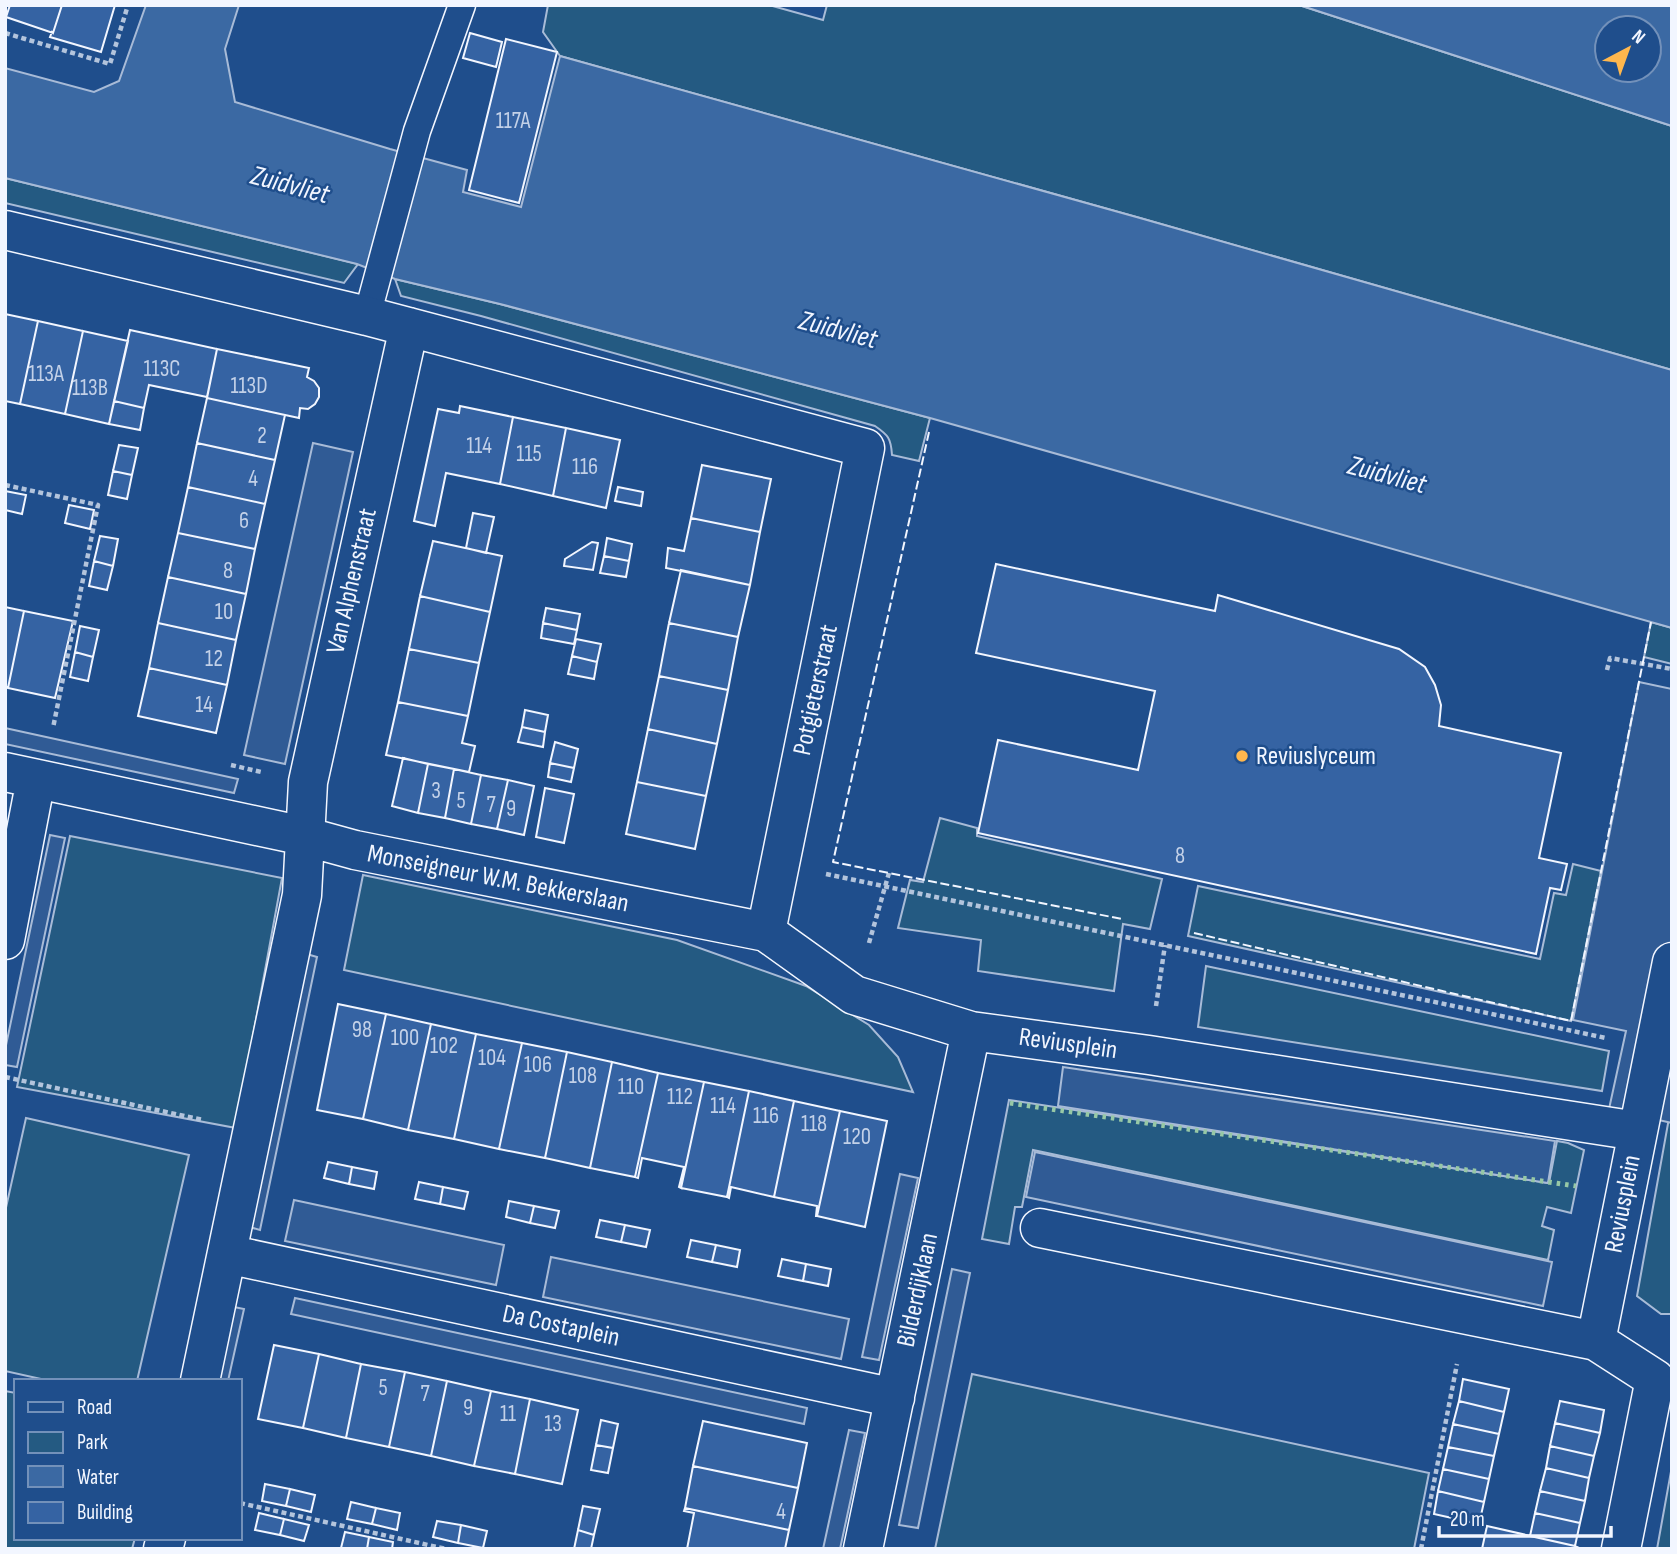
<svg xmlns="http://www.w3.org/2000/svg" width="1677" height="1554" font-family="'Sofia Sans Condensed',sans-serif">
<rect width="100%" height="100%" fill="#1f4e8c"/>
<path fill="#245a82" stroke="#a8bbd7" stroke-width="2" d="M 548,5 L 769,5 L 823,20 L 827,5 L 1299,5 L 1672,126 L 1672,370 L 1140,218 L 560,56 L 543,32 Z
M 5,178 L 358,264 L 344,283 L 5,203 Z
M 395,279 L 500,304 L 930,418 L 919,461 L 892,455 C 891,438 888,435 875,426 L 481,316 L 401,296 Z
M 1651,622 L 1672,628 L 1672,664 L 1644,657 Z
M 940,818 L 977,828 L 977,836 L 1162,879 L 1150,929 L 1123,924 L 1114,991 L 978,971 L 981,940 L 898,928 L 910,880 L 923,882 Z
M 70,836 L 282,878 L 236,1128 L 17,1087 Z
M 1573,864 L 1601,871 L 1571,1021 L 1188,936 L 1198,886 L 1540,959 L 1554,893 L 1566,895 Z
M 363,875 L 677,940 L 806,986 L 869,1025 L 898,1057 L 913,1092 L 344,970 Z
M 1206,966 L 1609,1051 L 1602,1091 L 1198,1027 Z
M 1009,1100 L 1549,1183 L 1557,1141 L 1568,1143 L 1584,1150 L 1571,1213 L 1547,1207 L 1542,1226 L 1554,1230 L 1548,1260 L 1033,1150 L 1022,1207 L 1015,1207 L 1009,1244 L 982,1239 Z
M 26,1118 L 189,1155 L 137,1381 L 50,1381 L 5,1371 L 5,1212 Z
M 1669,1118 L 1672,1118 L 1672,1314 L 1661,1314 L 1637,1296 Z
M 972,1374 L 1429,1473 L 1414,1549 L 935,1549 Z
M 5,1391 L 16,1393 L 16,1538 L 135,1538 L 132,1549 L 5,1549 Z
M 1672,1466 L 1672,1549 L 1657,1549 Z"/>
<path fill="#305b95" stroke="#a8bbd7" stroke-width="2" d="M 313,443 L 353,452 L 285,764 L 244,755 Z
M 1639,682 L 1672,689 L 1672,1123 L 1609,1109 L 1626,1031 L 1573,1020 Z
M 5,728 L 238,779 L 234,793 L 5,744 Z
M 50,835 L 65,838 L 17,1067 L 5,1065 L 5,1050 Z
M 303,953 L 317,957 L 260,1230 L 246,1226 Z
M 1063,1067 L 1555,1141 L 1548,1183 L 1058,1106 Z
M 1035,1152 L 1552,1262 L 1543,1306 L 1026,1197 Z
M 900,1174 L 918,1178 L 879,1360 L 862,1357 Z
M 294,1200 L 504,1245 L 496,1285 L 285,1241 Z
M 551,1257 L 849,1319 L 841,1359 L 543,1297 Z
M 952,1269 L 970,1273 L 918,1528 L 899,1525 Z
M 295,1298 L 807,1408 L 804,1424 L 291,1314 Z
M 229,1306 L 244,1309 L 228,1381 L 213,1381 Z
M 849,1430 L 865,1433 L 840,1549 L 823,1549 Z"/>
<path fill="#3b69a3" stroke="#a8bbd7" stroke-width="2" fill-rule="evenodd" d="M 146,5 L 239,5 L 225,49 L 235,102 L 390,149 L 467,170 L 463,192 L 521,207 L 560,56 L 1140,218 L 1672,370 L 1672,628 L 930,418 L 500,304 L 395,279 L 357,264 L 5,178 L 5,68 L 94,92 L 119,81 Z
M 1299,5 L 1672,5 L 1672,126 ZM 1607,28 L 1649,28 L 1649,70 L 1607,70 Z"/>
<path fill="#3563a3" stroke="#f2f6ff" stroke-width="2" d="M 10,5 L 62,5 L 53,33 L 6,17 Z
M 62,5 L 115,5 L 101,52 L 50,37 L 52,32 L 53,33 Z
M 470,33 L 502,42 L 496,67 L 463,58 Z
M 506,39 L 557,52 L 519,203 L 469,190 Z
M 5,314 L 38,321 L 20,404 L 5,401 Z
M 38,321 L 83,331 L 65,414 L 20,404 Z
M 130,330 L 217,349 L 207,397 L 149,385 L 144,408 L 114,401 Z
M 83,331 L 128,341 L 109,424 L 65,414 Z
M 217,349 L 309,368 L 307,377 L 314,381 L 319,388 L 319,397 L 315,404 L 308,409 L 300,408 L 299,418 L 207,398 Z
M 207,398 L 285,415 L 275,460 L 197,443 Z
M 114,401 L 144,408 L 140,430 L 109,424 Z
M 460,406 L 513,417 L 500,484 L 446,473 L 435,526 L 414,521 L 438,409 L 459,413 Z
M 513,417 L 566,428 L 553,496 L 500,484 Z
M 566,428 L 620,440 L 606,508 L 553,496 Z
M 197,443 L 275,460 L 265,504 L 188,487 Z
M 119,445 L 138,448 L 132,475 L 113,471 Z
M 702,465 L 771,479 L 760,532 L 691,518 Z
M 113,471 L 132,475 L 127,499 L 108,495 Z
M 188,487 L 265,504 L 255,549 L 178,533 Z
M 618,487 L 643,492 L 641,506 L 615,501 Z
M 5,491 L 26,495 L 22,514 L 5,510 Z
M 69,505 L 94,510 L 90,529 L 65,523 Z
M 473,513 L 494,517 L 486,553 L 466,548 Z
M 691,518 L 760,532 L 750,585 L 666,568 L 668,548 L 684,551 Z
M 178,533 L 255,549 L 246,594 L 168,577 Z
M 100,536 L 118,539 L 113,566 L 94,561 Z
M 607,538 L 632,544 L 629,561 L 604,556 Z
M 433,541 L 502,556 L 490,612 L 420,596 Z
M 592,542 L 598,543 L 593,570 L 564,566 L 565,559 Z
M 604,556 L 629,561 L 626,577 L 600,573 Z
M 94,561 L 113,566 L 107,590 L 89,586 Z
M 996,564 L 1215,611 L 1218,595 L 1399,649 L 1425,667 L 1435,685 L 1441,705 L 1439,726 L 1561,753 L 1539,858 L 1567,864 L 1561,890 L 1550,888 L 1536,954 L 978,833 L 998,740 L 1138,770 L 1155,691 L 976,653 Z
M 681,570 L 750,585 L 738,637 L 669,623 Z
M 168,577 L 246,594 L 236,640 L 158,623 Z
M 420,596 L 490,612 L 479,663 L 409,649 Z
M 5,607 L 24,611 L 8,688 L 5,687 Z
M 546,608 L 580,614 L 577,630 L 543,623 Z
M 24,611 L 73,621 L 55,698 L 8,688 Z
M 158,623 L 236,640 L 227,685 L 149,668 Z
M 543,623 L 577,630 L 574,644 L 541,638 Z
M 669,623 L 738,637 L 728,690 L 659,676 Z
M 80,626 L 99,630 L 93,657 L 75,652 Z
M 576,639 L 601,644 L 597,662 L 572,656 Z
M 409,649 L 479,663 L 468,716 L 398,702 Z
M 75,652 L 93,657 L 88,681 L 70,677 Z
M 572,656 L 597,662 L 594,679 L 568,674 Z
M 149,668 L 227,685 L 216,733 L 138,716 Z
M 659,676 L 728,690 L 717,744 L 648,729 Z
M 398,702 L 468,716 L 462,743 L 475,746 L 469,772 L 386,755 Z
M 525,710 L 548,715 L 545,732 L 522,727 Z
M 522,727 L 545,732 L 543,747 L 518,742 Z
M 648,729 L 717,744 L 706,796 L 637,782 Z
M 555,742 L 578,749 L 574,768 L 550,763 Z
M 403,758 L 428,764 L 418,813 L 392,806 Z
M 550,763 L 574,768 L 571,782 L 548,777 Z
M 428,764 L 454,769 L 445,818 L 418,813 Z
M 454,769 L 481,775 L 471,824 L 445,818 Z
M 481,775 L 508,780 L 497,829 L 471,824 Z
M 508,780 L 534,786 L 524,835 L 497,829 Z
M 637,782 L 706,796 L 695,849 L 626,834 Z
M 545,788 L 574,794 L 564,843 L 536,837 Z
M 338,1004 L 386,1014 L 363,1119 L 317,1110 Z
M 386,1014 L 431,1024 L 408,1130 L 363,1119 Z
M 431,1024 L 476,1034 L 454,1139 L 408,1130 Z
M 476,1034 L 522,1043 L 499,1149 L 454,1139 Z
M 522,1043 L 567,1052 L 545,1158 L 499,1149 Z
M 567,1052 L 612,1062 L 590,1168 L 545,1158 Z
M 612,1062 L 658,1073 L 635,1177 L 590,1168 Z
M 658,1073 L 704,1082 L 681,1188 L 679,1187 L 684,1167 L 642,1158 L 638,1178 L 635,1177 Z
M 704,1082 L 749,1091 L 727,1197 L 681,1188 Z
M 749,1091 L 794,1101 L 774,1197 L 731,1187 L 729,1198 L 727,1197 Z
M 794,1101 L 840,1111 L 817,1216 L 816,1216 L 817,1206 L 774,1197 Z
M 840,1111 L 887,1121 L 865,1227 L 817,1216 Z
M 328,1162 L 352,1167 L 349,1184 L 324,1178 Z
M 352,1167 L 377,1172 L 374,1189 L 349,1184 Z
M 419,1182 L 443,1187 L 440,1204 L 415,1199 Z
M 443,1187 L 468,1192 L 464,1209 L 440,1204 Z
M 509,1201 L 534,1206 L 530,1223 L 506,1217 Z
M 534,1206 L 559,1211 L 555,1228 L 530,1223 Z
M 600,1220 L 625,1225 L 621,1242 L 596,1237 Z
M 625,1225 L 650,1230 L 646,1247 L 621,1242 Z
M 691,1240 L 716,1245 L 712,1262 L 687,1257 Z
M 716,1245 L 740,1250 L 737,1267 L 712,1262 Z
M 782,1259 L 806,1264 L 803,1281 L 778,1276 Z
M 806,1264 L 831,1269 L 828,1286 L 803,1281 Z
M 274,1345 L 319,1354 L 303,1428 L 258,1419 Z
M 319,1354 L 361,1364 L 346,1438 L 303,1428 Z
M 361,1364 L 405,1372 L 389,1447 L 346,1438 Z
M 405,1372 L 447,1381 L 431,1456 L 389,1447 Z
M 1463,1379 L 1509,1389 L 1504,1412 L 1459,1401 Z
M 447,1381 L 491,1391 L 474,1466 L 431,1456 Z
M 491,1391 L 530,1399 L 515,1474 L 474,1466 Z
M 530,1399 L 578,1410 L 562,1484 L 515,1474 Z
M 1459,1401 L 1504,1412 L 1499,1434 L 1453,1424 Z
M 1560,1401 L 1604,1410 L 1600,1433 L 1555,1423 Z
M 601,1420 L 618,1424 L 613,1448 L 596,1445 Z
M 703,1421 L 807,1443 L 798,1488 L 693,1466 Z
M 1555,1423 L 1600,1433 L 1594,1456 L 1550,1446 Z
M 1453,1424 L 1499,1434 L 1494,1456 L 1448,1447 Z
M 596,1445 L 613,1448 L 608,1473 L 591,1470 Z
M 1550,1446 L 1594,1456 L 1589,1478 L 1546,1468 Z
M 1448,1447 L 1494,1456 L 1489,1479 L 1443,1469 Z
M 693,1466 L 798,1488 L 789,1530 L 685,1508 Z
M 1546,1468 L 1589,1478 L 1585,1501 L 1540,1491 Z
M 1443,1469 L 1489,1479 L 1484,1502 L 1438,1491 Z
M 265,1484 L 290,1489 L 286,1506 L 262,1501 Z
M 290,1489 L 315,1495 L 311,1512 L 286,1506 Z
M 1438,1491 L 1484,1502 L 1479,1524 L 1434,1514 Z
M 1540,1491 L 1585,1501 L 1580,1523 L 1535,1513 Z
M 351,1502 L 376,1508 L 372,1524 L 347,1519 Z
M 583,1506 L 600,1509 L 594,1535 L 578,1530 Z
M 376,1508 L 400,1513 L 397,1530 L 372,1524 Z
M 685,1508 L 789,1530 L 785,1549 L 687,1549 L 694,1513 L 684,1511 Z
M 259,1513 L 284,1519 L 280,1535 L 255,1530 Z
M 1535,1513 L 1580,1523 L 1575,1546 L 1530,1536 Z
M 284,1519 L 309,1525 L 304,1541 L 280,1535 Z
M 437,1521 L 461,1525 L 458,1543 L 433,1537 Z
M 461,1525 L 487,1531 L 483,1548 L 458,1543 Z
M 1487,1526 L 1575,1546 L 1581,1549 L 1482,1549 Z
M 578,1530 L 594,1535 L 591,1549 L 574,1549 Z
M 345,1532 L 369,1537 L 367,1549 L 341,1548 Z
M 369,1537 L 393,1542 L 392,1549 L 367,1549 Z"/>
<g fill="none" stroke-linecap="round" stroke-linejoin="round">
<g stroke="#f2f6ff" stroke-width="29">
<path id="lane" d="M 367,316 L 417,131 L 462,5"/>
</g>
<g stroke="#f2f6ff" stroke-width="41">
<path id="street" d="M 5,230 L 367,316 L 865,448 L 766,932
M 5,772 L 304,836 L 355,850 L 766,932 L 854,995 L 971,1031 L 1149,1055 L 1637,1131
M 5,940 L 36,779
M 1040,1228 L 1596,1341 L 1672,962
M 227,1254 L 895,1398
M 1596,1341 L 1655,1379 L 1621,1549
M 200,1381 L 302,895 L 308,782 L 409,327
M 163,1549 L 166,1538
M 863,1549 L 971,1031"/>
</g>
<path stroke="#b3c4dc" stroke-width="4.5" stroke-dasharray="5 3.5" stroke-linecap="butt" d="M 5,33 L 110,64 L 128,5
M 5,485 L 98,505 L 53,728
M 1607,670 L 1610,658 L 1672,669
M 231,765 L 261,772
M 826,874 L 1606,1038
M 869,943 L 889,873
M 1156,1006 L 1165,945
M 5,1077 L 203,1120
M 240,1503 L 446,1549
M 1421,1549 L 1457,1364"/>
<use href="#lane" stroke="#1f4e8c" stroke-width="26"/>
<use href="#street" stroke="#1f4e8c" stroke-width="38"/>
<path stroke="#97c8a6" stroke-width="5" stroke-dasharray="3.5 5" stroke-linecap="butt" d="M 1010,1103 L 1576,1186"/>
<path stroke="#f2f6ff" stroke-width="2" stroke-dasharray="9 3.5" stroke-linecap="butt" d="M 929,432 L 833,862 L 1122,919
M 1194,933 L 1571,1021 L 1651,622"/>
</g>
<circle fill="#ffb74d" stroke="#1f4e8c" stroke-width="2.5" cx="1242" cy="756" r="7"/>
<g text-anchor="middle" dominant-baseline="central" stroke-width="5" stroke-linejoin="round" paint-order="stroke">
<g font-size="23" fill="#c3d1e8">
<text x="513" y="121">117A</text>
<text x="162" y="369">113C</text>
<text x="46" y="374">113A</text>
<text x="249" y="386">113D</text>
<text x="90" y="388">113B</text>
<text x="262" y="436">2</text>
<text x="479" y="446">114</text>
<text x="529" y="454">115</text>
<text x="585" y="467">116</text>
<text x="253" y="479">4</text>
<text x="244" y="521">6</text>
<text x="228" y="571">8</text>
<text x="224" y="612">10</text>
<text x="214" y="659">12</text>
<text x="204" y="705">14</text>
<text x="436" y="791">3</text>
<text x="461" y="801">5</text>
<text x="491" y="805">7</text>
<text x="511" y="809">9</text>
<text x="1180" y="856">8</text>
<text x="362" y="1030">98</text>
<text x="405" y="1038">100</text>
<text x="444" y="1046">102</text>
<text x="492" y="1058">104</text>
<text x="538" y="1065">106</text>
<text x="583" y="1076">108</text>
<text x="631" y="1087">110</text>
<text x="680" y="1097">112</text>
<text x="723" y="1106">114</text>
<text x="766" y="1116">116</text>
<text x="814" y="1124">118</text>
<text x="857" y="1137">120</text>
<text x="383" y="1388">5</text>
<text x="425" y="1394">7</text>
<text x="468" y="1408">9</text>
<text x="508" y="1414">11</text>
<text x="553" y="1424">13</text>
<text x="781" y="1512">4</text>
</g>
<g font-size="26" fill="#f2f6ff" stroke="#1f4e8c">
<text transform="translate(352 581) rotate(-77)">Van Alphenstraat</text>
<text transform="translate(816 690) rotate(-78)">Potgieterstraat</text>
<text transform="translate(498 879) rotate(11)">Monseigneur W.M. Bekkerslaan</text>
<text transform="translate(1068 1044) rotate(8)">Reviusplein</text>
<text transform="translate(1623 1204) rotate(-79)">Reviusplein</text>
<text transform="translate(918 1290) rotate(-78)">Bilderdijklaan</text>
<text transform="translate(561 1326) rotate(12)">Da Costaplein</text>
</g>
<g font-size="26" fill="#f2f6ff" stroke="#1f4e8c" text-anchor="start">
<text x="1256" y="756">Reviuslyceum</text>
</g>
<g font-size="28" font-style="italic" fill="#f2f6ff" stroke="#1f4e8c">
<text transform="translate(290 185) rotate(15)">Zuidvliet</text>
<text transform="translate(838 330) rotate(15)">Zuidvliet</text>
<text transform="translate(1387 475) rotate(15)">Zuidvliet</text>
</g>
</g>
<rect width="1677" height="1554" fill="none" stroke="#f2f6ff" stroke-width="14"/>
<rect x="14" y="1379" width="228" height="161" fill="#1f4e8c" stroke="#7391ba" stroke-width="2"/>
<rect x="28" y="1402" width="35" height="10" fill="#1f4e8c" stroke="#7391ba" stroke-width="2"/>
<text x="77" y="1414" font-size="21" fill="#f2f6ff">Road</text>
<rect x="28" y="1432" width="35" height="21" fill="#245a82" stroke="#7391ba" stroke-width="2"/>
<text x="77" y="1449" font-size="21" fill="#f2f6ff">Park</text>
<rect x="28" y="1466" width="35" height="21" fill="#3b69a3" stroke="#7391ba" stroke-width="2"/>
<text x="77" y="1484" font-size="21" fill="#f2f6ff">Water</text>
<rect x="28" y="1502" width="35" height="21" fill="#3563a3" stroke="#7391ba" stroke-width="2"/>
<text x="77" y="1519" font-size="21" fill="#f2f6ff">Building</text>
<g transform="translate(1628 49) rotate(41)"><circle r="33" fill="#1f4e8c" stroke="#7391ba" stroke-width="2"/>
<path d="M0-5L12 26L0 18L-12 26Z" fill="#ffb74d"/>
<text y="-10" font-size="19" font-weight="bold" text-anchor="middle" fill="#f2f6ff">N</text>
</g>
<path d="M1439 1526v10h172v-10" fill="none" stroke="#f2f6ff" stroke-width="3.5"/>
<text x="1450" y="1526" font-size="21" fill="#f2f6ff" stroke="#1f4e8c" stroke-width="5" paint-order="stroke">20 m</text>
</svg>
